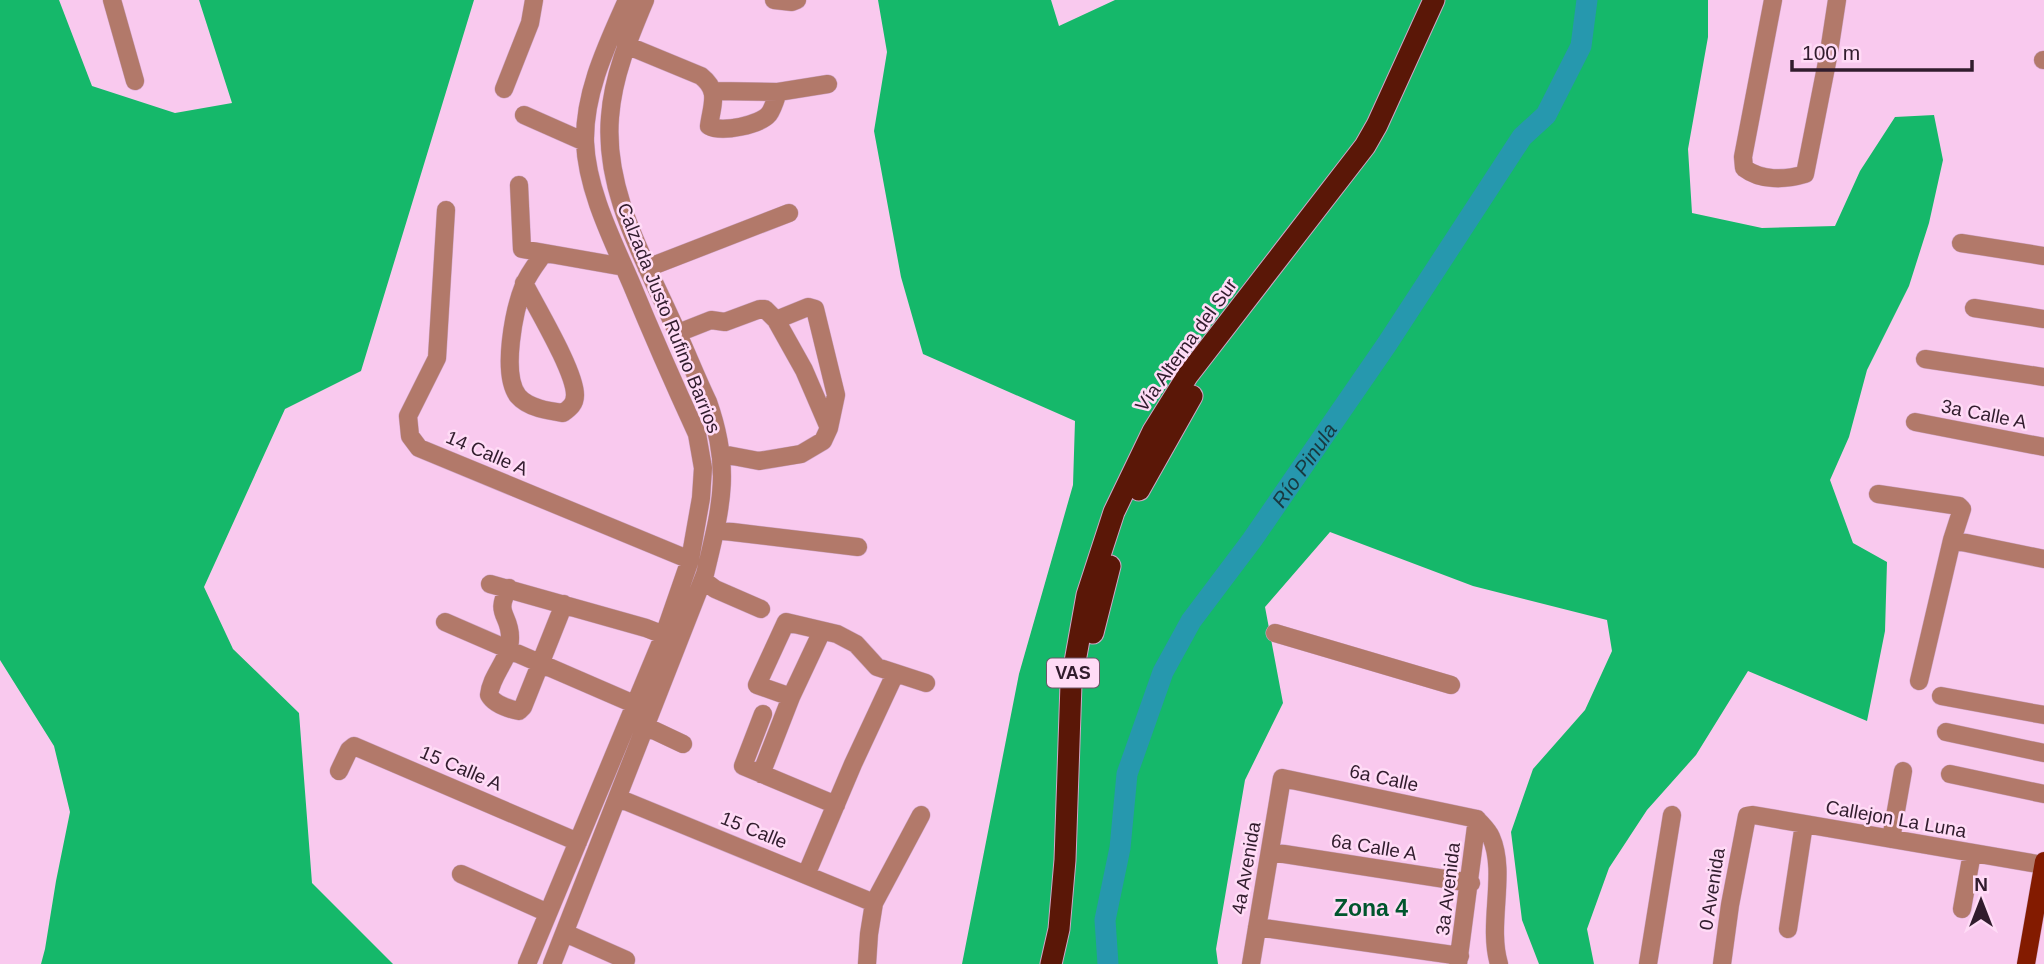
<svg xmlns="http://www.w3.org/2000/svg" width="2044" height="964" font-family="Helvetica,sans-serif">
<rect width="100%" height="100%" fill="#f9c9ee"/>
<path fill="#15b86a" d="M 0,0 L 59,0 L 92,86 L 175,113 L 232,103 L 199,0 L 474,0 L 361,371 L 285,409 L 204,587 L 233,649 L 299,713 L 312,883 L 393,964 L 41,964 L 45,949 L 56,881 L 70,812 L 54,746 L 0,660 Z
M 878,0 L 1051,0 L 1059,26 L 1115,0 L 1708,0 L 1708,37 L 1688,149 L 1692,213 L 1762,228 L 1835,226 L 1860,171 L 1895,117 L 1934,115 L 1943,160 L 1929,223 L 1909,286 L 1867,370 L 1849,437 L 1830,480 L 1853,543 L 1887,562 L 1885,631 L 1867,721 L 1748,671 L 1696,755 L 1647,810 L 1609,868 L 1587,929 L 1594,964 L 1539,964 L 1522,920 L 1511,832 L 1533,769 L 1585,710 L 1612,651 L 1607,620 L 1473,586 L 1330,532 L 1265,607 L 1283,703 L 1245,780 L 1216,949 L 1218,964 L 962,964 L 1019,674 L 1073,485 L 1075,421 L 923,354 L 901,277 L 874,131 L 887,52 Z"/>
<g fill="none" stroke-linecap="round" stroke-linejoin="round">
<path stroke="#2698ae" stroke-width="21" id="s1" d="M 1108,964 L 1105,920 L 1120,848 L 1127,774 L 1163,672 L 1191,621 L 1252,540 L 1387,344 L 1522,137 L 1546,115 L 1581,46 L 1587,0"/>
<g stroke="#d1a6c7" stroke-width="19">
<path id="minor" d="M 112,0 L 135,81
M 774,0 L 792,2 L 797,0
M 1773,0 L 1743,157 L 1744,168 C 1761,181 1785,180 1805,174 L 1829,52 L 1837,0
M 626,45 L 701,76 C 720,91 712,104 709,126 C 722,133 760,125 769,114 C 773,109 776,98 778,92
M 2043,60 L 2044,60
M 504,89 L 530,23 L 534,0
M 714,91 L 778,92 L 828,84
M 524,115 L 585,142
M 519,185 L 522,249 L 624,267
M 446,210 L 437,358 L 408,416 L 410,436 L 419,448 L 690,560
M 1961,243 L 2044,256
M 647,268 L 789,213
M 524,283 C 536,307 575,371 575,395 C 575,404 570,408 563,413 C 549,411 528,408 518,396 C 501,374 514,310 524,285 C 528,274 537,263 544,253
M 1974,308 L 2044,319
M 776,320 L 804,370 L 829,428
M 678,333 L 711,320 L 725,322 L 760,309 L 765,309 L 776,320 L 808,307 L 815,309 L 836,395 L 829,428 L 823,441 L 801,454 L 759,461 L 722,454
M 1925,359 L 2044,377
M 1915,422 L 2044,447
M 1878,494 L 1959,506 L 1962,509 L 1952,540 L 2044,559
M 716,530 L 858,547
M 703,580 L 715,589 L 761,609
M 490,584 L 646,628 L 664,635
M 509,588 C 493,615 511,614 510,639 C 510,659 491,675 489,695 C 494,704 509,709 519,711 L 523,707 L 564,604
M 445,622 L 634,704
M 1275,633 L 1451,685
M 1919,681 L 1952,540
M 1941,696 L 2044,715
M 791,697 L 757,685 L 786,622 L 837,634 L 856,644 L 877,667 L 926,683
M 763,714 L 743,766 L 836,805
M 647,727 L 683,744
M 1946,732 L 2044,753
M 339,771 L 349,750 L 354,746 L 578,842
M 761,774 L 791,697 L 822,631
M 1950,774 L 2044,794
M 618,798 L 874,903
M 1477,819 C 1481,824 1488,830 1491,837 C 1507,873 1487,924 1499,964
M 1891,839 L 1903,771
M 1271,852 L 1471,883
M 461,874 L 548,913
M 806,875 L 853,764 L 895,674
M 1962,909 L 1972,853
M 1257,927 L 1460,956
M 1788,929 L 1804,824
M 565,933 L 626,960
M 527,964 L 664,635 L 690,560 L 701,498 L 703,468 L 697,434 C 674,384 652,334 631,283 C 612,239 587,190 585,142 C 584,92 607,45 627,0
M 552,964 L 705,574 C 721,507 732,470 708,402 C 695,375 684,346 671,319 C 642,255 604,189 610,117 C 613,76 629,38 645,0
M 867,964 L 869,934 L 874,903 L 921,815
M 1251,964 L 1282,778 L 1477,819
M 1458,964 L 1477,819
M 1648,964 L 1672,815
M 1722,964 L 1730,905 L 1747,816 L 1753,815 L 2043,865"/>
</g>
<g stroke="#d1a6c7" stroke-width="19">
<path id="major" d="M 2026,964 L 2044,861"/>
</g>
<g stroke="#d1a6c7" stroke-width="23">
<path id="highway" d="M 1139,490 L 1192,396
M 1093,633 L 1110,566
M 1051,964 L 1059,929 L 1065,860 L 1071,684 L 1087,595 L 1114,512 L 1153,431 L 1188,375 L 1365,146 L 1377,125 L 1434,0"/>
</g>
<use href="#minor" stroke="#b2796a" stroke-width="18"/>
<use href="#major" stroke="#831b00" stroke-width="18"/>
<use href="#highway" stroke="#5a1707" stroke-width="21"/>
</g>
<g text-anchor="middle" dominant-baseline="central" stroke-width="5" stroke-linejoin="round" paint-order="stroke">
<rect fill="#ffdbf6" stroke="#6f5569" stroke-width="2" x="1047" y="658.5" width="52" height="29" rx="5"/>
<g font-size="18" font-weight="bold" fill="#311c2d">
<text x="1073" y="673">VAS</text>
</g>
<g font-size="19" fill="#311c2d" stroke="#ffdbf6">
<text transform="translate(669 318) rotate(68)">Calzada Justo Rufino Barrios</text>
<text transform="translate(1186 345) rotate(-54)">Vía Alterna del Sur</text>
<text transform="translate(1984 414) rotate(11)">3a Calle A</text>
<text transform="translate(487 453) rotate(23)">14 Calle A</text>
<text transform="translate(461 768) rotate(23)">15 Calle A</text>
<text transform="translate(1384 778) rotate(12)">6a Calle</text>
<text transform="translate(1896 819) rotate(10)">Callejon La Luna</text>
<text transform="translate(754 830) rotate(22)">15 Calle</text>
<text transform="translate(1374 847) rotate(9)">6a Calle A</text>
<text transform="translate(1246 868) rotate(-80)">4a Avenida</text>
<text transform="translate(1448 889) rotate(-83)">3a Avenida</text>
<text transform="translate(1712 889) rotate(-81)">0 Avenida</text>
</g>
<g font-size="21" font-style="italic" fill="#193940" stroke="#ffdbf6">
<text stroke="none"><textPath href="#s1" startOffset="551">Río Pinula</textPath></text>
</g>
<g font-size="23" font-weight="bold" fill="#00562d" stroke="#ffdbf6">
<text x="1371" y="908">Zona 4</text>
</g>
</g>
<g transform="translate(1981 901)" stroke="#ffdbf6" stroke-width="5" paint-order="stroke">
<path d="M0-5L12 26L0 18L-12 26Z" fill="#311c2d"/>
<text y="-10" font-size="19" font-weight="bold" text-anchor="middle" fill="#311c2d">N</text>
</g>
<path d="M1792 60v10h180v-10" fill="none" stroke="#311c2d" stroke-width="3.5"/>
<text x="1802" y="60" font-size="21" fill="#311c2d" stroke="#ffdbf6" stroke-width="5" paint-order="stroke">100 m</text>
</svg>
